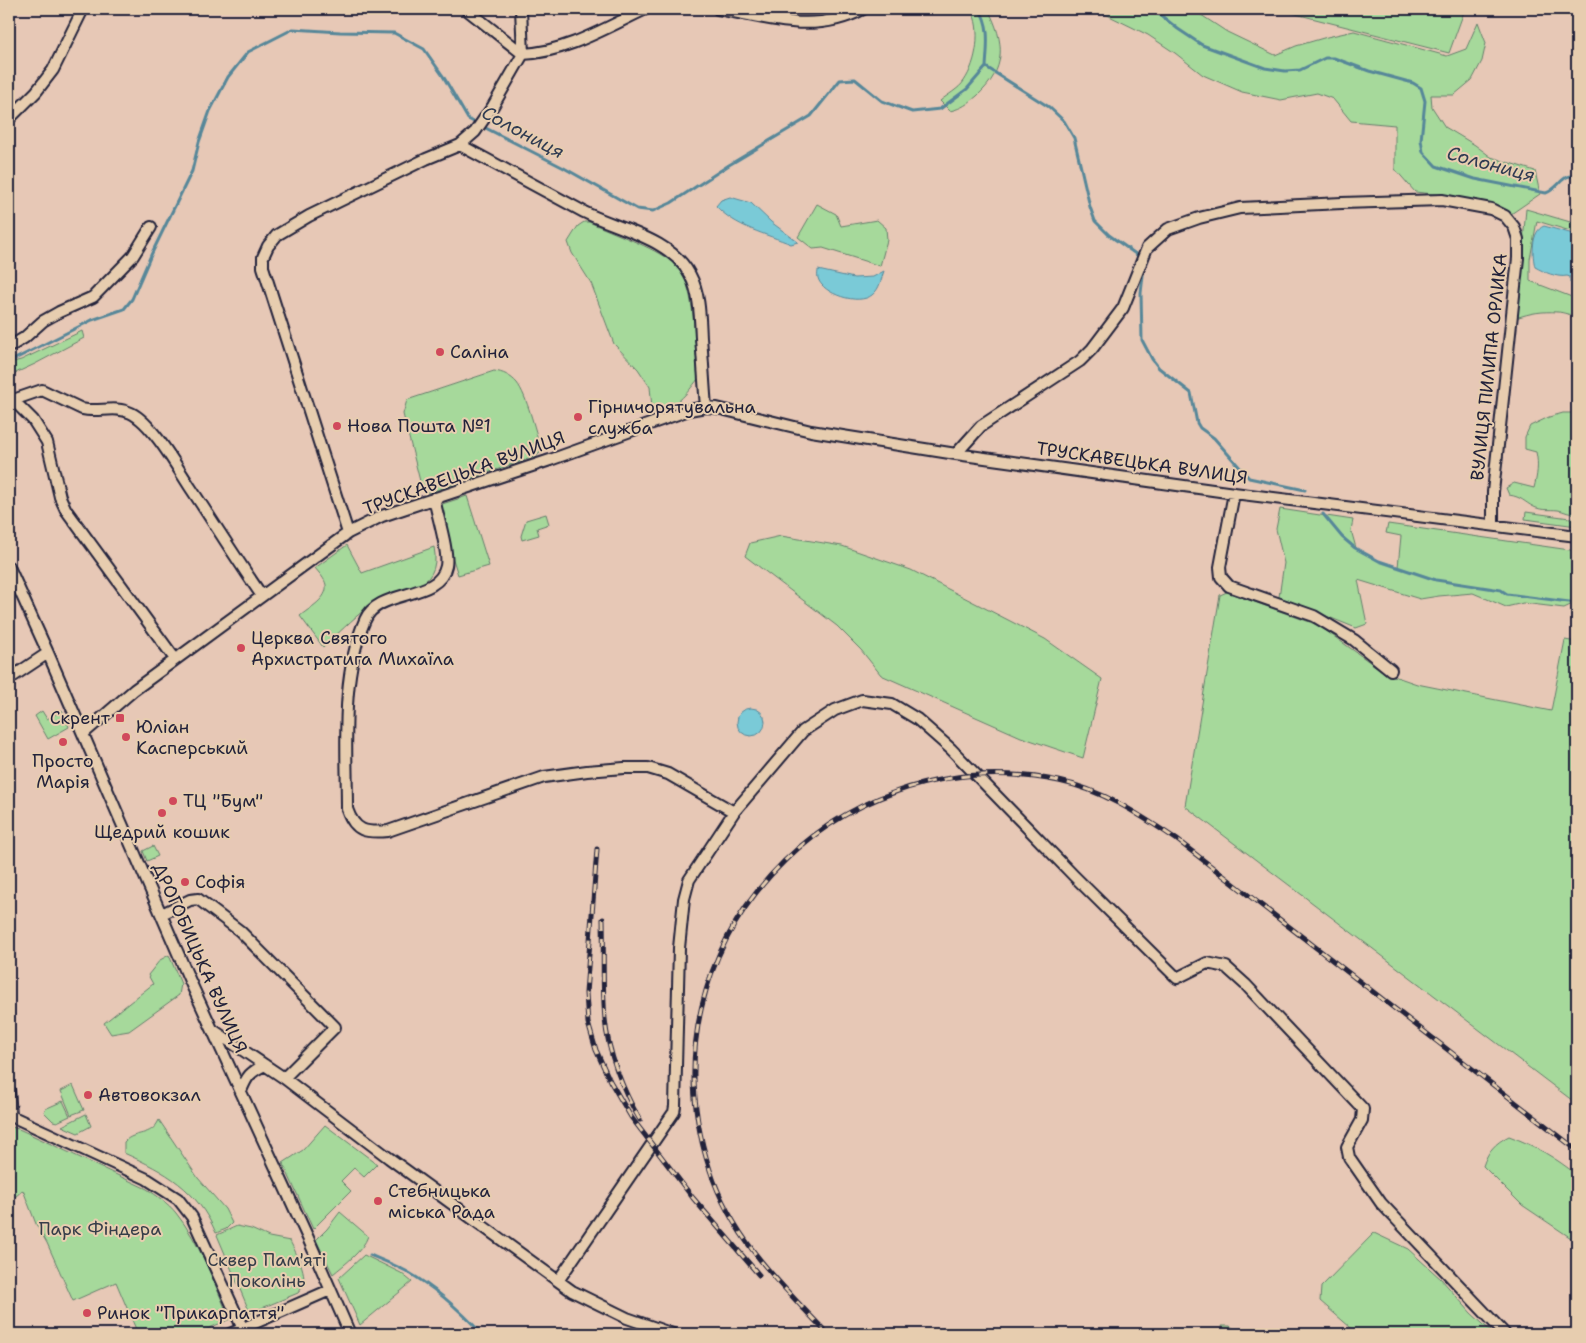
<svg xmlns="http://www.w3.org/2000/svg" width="1586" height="1343" font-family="'Shantell Sans',sans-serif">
<rect width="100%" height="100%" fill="#e7c8b6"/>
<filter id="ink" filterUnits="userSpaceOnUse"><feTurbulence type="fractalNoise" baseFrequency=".02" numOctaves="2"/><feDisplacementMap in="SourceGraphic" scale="10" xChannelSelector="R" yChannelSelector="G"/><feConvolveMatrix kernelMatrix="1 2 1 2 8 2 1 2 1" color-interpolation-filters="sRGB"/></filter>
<g filter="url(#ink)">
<path fill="#a6d99b" stroke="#647e6b" d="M 971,9 L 988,9 C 1005,42 1007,69 977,96 C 967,104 963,108 950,111 L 940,101 C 947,95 959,89 964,81 C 977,62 982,29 971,9 Z
M 1095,9 L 1192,9 L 1227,32 L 1275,55 L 1296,46 L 1327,37 L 1354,31 L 1447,56 L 1466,49 L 1478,22 L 1486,43 L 1482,61 L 1472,80 L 1454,95 L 1431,95 L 1432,107 L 1445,127 L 1475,145 L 1491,157 L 1535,171 L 1540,194 L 1511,214 L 1490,204 L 1443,195 L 1415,192 L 1395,169 L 1395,125 L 1351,121 L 1333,99 L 1317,93 L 1281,100 L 1242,92 L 1203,75 L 1175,53 L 1148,35 Z
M 1276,9 L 1465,9 L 1449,53 Z
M 817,204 L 836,214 L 841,226 L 877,220 L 886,228 L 887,240 L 880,266 L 823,248 L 813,249 L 798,237 Z
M 1526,209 L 1577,224 L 1577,233 L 1537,221 L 1530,259 L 1530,281 L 1577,299 L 1577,315 C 1570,316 1564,312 1557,312 C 1542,311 1530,313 1516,318 Z
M 584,222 L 589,222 C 613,233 653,247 672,262 C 679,269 685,278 688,288 C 695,312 695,352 698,379 C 687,393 675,410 656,410 L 652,407 L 650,387 L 638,369 L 614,344 L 591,283 L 572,253 L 568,242 L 578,226 Z
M 82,331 L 84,338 L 35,364 L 9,376 L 9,363 L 21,360 Z
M 494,371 C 503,372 511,376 517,383 C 527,396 535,430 540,446 L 540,452 L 537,456 L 431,492 L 426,492 L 422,489 L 403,414 L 407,400 Z
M 1563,413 L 1577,413 L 1577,513 C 1569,515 1565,511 1558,510 C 1549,509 1543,511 1534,507 C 1524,502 1522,497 1509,495 L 1506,488 L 1514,483 L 1534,488 C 1537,476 1539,465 1536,452 L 1525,449 L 1525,437 L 1530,426 L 1549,417 Z
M 467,496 L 489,566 L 458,575 L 436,506 Z
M 1280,509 L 1353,520 L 1351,530 L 1356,548 L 1379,561 L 1398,567 L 1401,536 L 1386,533 L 1388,524 L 1577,551 L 1577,602 L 1564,608 L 1523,603 L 1506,607 L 1473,593 L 1439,596 L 1420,599 L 1358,580 L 1367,624 L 1356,628 L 1279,597 L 1284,563 L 1276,529 Z
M 1526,512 L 1577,519 L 1577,526 L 1525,519 Z
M 546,514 L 549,524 L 537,528 L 539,535 L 522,540 L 521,536 L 526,520 Z
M 781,536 L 842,546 L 911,570 L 1045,639 L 1102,679 L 1083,758 L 1021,737 L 881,675 L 861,650 L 837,626 L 745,556 L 750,543 Z
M 347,545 L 362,573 L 434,547 C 443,593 396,591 367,608 C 353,618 336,636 323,647 L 300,616 C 309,608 328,599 326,585 C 325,579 319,573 315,568 Z
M 1227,592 L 1318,625 L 1385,673 L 1417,684 L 1551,711 L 1565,640 L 1577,642 L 1577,1104 L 1185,806 L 1220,595 Z
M 62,710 L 69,727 L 48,739 L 35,716 L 42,711 L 47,719 Z
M 153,846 L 158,856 L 147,861 L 143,851 Z
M 169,955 L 181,984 L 179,995 L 129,1031 L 111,1034 L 104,1023 L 153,984 L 148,975 L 160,960 Z
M 73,1085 L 84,1110 L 71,1115 L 61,1091 Z
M 63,1101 L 70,1116 L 57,1122 L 53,1121 L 44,1112 L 45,1109 Z
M 86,1114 L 91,1126 L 78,1133 L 62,1126 Z
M 159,1120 L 198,1178 L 225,1209 L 232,1223 L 226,1229 L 216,1233 C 197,1189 166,1172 124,1153 L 124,1142 C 135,1130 151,1138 159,1120 Z
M 325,1125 L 377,1164 L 364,1177 L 354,1168 L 341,1181 L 351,1191 L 313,1229 L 283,1163 L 303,1150 Z
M 9,1126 L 21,1130 L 147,1189 C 157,1196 168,1203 176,1213 C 201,1244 214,1284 230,1319 L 196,1334 L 138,1334 L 116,1282 L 73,1301 L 47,1243 L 36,1224 L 23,1190 L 15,1197 L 9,1192 L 9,1184 L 14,1174 L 9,1168 Z
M 1509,1136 C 1534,1145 1556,1158 1577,1175 L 1577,1242 L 1522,1205 L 1483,1166 C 1488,1151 1495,1143 1509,1136 Z
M 340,1212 L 368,1236 C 363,1251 345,1264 333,1274 L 316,1240 L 327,1229 Z
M 237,1226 L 251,1229 L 269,1237 L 290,1241 C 297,1256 312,1278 298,1293 L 250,1313 L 217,1235 Z
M 1374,1233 L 1408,1249 L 1441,1279 L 1471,1313 L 1494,1334 L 1358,1334 L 1320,1301 L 1321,1287 Z
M 364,1255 L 401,1273 L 412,1282 L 360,1325 L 339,1278 Z
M 1222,1326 L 1230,1326 L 1242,1334 L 1225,1334 Z"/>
<path fill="#7acad7" stroke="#578799" d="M 730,197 L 751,203 L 771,222 L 798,242 L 791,244 C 766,234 735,227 716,206 L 721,200 Z
M 1544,226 L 1577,235 L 1577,249 L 1575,256 L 1577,257 L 1577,281 L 1570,282 L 1570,277 L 1567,276 C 1557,278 1544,272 1535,267 C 1532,255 1531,231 1544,226 Z
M 818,270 L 854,278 L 873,277 L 884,271 C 881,279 880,289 872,295 C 859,306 822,294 818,278 C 817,275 818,272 818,270 Z
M737 722a14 14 0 1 1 28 0a14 14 0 1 1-28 0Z"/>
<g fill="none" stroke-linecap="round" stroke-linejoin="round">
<path stroke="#578799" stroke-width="3" d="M 1153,9 L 1178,29 L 1202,45 L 1265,68 L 1285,71 L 1300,70 L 1325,58 L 1334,58 L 1369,71 L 1413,83 L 1421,88 L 1425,101 L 1421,140 L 1423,152 L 1436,166 L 1475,179 L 1546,193 C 1559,189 1564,170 1577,178
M 986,67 L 1049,107 L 1064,121 L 1074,138 L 1090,207 L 1095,221 L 1109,235 L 1137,255
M 1144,266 L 1141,293 L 1142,340 L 1152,359 L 1159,368 L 1191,393 L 1197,423 L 1200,428 L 1214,438 L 1249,478 L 1305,490
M 9,362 L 92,320 L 124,309 L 132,299 L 151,255 L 192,171 L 199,142 L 210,111 L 228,77 L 248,52 L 293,29 L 340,32 L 394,33 L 424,49 L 443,76 L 468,119 L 564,168 L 637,209 L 653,211 L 671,203 L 729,165 L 811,116 L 840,80 L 855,79 L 882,101 L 912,112 L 940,109 L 967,89 L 986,67 C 987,48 991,26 979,9
M 1323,514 L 1342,537 L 1355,548 L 1379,561 L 1436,580 L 1501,590 L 1507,594 L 1577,603
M 370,1255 C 382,1260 395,1265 406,1271 C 434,1287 460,1310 482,1334"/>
<g stroke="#22223b" stroke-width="14">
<path id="minor" d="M 466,9 L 523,54
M 521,9 L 523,54
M 718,9 C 768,18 815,35 863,9
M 523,54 C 567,52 607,27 646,9
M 9,119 L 36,92 L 53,70 L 83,9
M 460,145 C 501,167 543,190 584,212 C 618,229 672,239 690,275 C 700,293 700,318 701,338 C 703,361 704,384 706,407
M 9,347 L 24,338 L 43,321 L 59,312 L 93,297 L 133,256 L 151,227
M 9,398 L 13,400 L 33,420 L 47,442 L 60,497 L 66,510 L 175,659
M 13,400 L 42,390 L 82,409 C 98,413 115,405 131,413 C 152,423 177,467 190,487 C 214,523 237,560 262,596
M 956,454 L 981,426 L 1080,361 L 1092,349 L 1123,308 L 1147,248 L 1168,229 L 1199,218 L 1240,208 L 1342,203 L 1442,200 L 1491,209 L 1505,216 L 1514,227 L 1518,239 L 1518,258 L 1493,492 L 1493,525
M 1234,493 L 1220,567 L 1221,577 L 1229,586 L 1314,616 L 1354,640 L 1391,670
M 434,498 C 437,515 449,551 446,566 C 439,601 378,588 365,620 C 340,677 347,748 347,809 C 355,832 366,833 388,831 L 544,777 L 587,771 L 624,768 L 648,768 L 668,774 L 734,812
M 348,533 L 263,267 L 263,257 L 268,246 L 277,235 L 309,216 L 426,159 L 460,145 L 475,132 L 493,106 L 523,54
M 9,567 L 48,653 L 190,981 L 308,1238 L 350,1334
M 9,679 L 48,653
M 83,734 L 134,690 L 348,533 L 382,516 L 550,460 L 689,410 L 706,407 L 717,408 L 811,431 L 956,454 L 1234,493 L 1577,536
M 162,914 L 190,900 L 198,899 L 240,931 L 335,1027 L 284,1078
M 213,1030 L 284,1078 L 389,1158 L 572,1291 L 627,1318 L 673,1334
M 9,1090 L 11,1115
M 241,1091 C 247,1076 250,1072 265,1065
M 9,1115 L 147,1179 L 178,1199 L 192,1217 L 243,1329
M 558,1281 L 674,1112 L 675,1106 L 679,948 L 684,899 L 689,880 L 734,812 L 803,731 L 835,710 L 862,700 L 892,704 L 917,719 L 951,749 L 1074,876 L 1177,978 L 1207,963 L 1226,967 L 1246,985 L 1363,1109 L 1362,1120 L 1347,1147 L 1349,1157 L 1381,1203 L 1505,1334
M 230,1334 L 330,1290"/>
</g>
<use href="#minor" stroke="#e7cdaf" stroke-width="10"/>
<g stroke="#22223b" stroke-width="5">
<path id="rail" d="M 597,849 L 586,993 L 588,1023 L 596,1050 L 610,1081 L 631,1117 L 693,1198 L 759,1275
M 603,919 C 604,952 602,986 605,1019 C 608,1053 623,1091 640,1120
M 828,1334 C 780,1284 732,1238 710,1170 C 636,947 831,735 1059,781 C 1103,790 1140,815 1176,839 L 1577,1150"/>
</g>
<use href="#rail" stroke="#e7cdaf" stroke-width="3" stroke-dasharray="9" stroke-linecap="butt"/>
</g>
</g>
<g fill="#d1495b" stroke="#e7cdaf" stroke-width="2">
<circle cx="440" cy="352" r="5"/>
<circle cx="578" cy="417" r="5"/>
<circle cx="337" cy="426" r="5"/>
<circle cx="241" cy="648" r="5"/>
<rect x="115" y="713" width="10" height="10" rx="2.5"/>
<circle cx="126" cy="737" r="5"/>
<circle cx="63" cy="742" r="5"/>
<circle cx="173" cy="801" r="5"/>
<circle cx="162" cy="813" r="5"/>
<circle cx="185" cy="882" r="5"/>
<circle cx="88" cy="1095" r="5"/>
<circle cx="378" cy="1201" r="5"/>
<circle cx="87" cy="1313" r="5"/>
</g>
<g text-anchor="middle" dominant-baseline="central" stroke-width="4" stroke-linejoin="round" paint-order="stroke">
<g font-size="18" fill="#22223b" stroke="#e7cdaf" text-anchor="start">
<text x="450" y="352">Саліна</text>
<text x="588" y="407">Гірничорятувальна<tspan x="588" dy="21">служба</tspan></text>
<text x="347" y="426">Нова Пошта №1</text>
<text x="251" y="638">Церква Святого<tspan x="251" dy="21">Архистратига Михаїла</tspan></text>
<text x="110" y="718" text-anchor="end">Скрент</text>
<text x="136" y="727">Юліан<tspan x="136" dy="21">Касперський</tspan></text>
<text x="63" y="761" text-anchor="middle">Просто<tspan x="63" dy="21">Марія</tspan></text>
<text x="183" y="801">ТЦ "Бум"</text>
<text x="162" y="832" text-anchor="middle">Щедрий кошик</text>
<text x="195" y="882">Софія</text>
<text x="98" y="1095">Автовокзал</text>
<text x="388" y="1191">Стебницька<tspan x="388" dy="21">міська Рада</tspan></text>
<text x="97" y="1313">Ринок "Прикарпаття"</text>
</g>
<g font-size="18" fill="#22223b" stroke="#e7cdaf">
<text transform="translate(1489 367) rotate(-84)">ВУЛИЦЯ ПИЛИПА ОРЛИКА</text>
<text transform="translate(1142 463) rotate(8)">ТРУСКАВЕЦЬКА ВУЛИЦЯ</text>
<text transform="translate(464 473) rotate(-20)">ТРУСКАВЕЦЬКА ВУЛИЦЯ</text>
<text transform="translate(200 958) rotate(66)">ДРОГОБИЦЬКА ВУЛИЦЯ</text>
</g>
<g font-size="18" fill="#363d49" stroke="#e7cdaf">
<text x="100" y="1229">Парк Фіндера</text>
<text x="267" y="1260">Сквер Пам'яті<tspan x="267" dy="21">Поколінь</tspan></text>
</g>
<g font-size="19" font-style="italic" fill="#2f3b52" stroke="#e7cdaf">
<text transform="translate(523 132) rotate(28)">Солониця</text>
<text transform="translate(1491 164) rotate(15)">Солониця</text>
</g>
</g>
<rect width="1586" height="1343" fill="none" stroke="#e7cdaf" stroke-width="30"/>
<rect x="15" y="15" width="1556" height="1313" fill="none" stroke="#22223b" stroke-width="2" filter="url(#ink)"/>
</svg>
